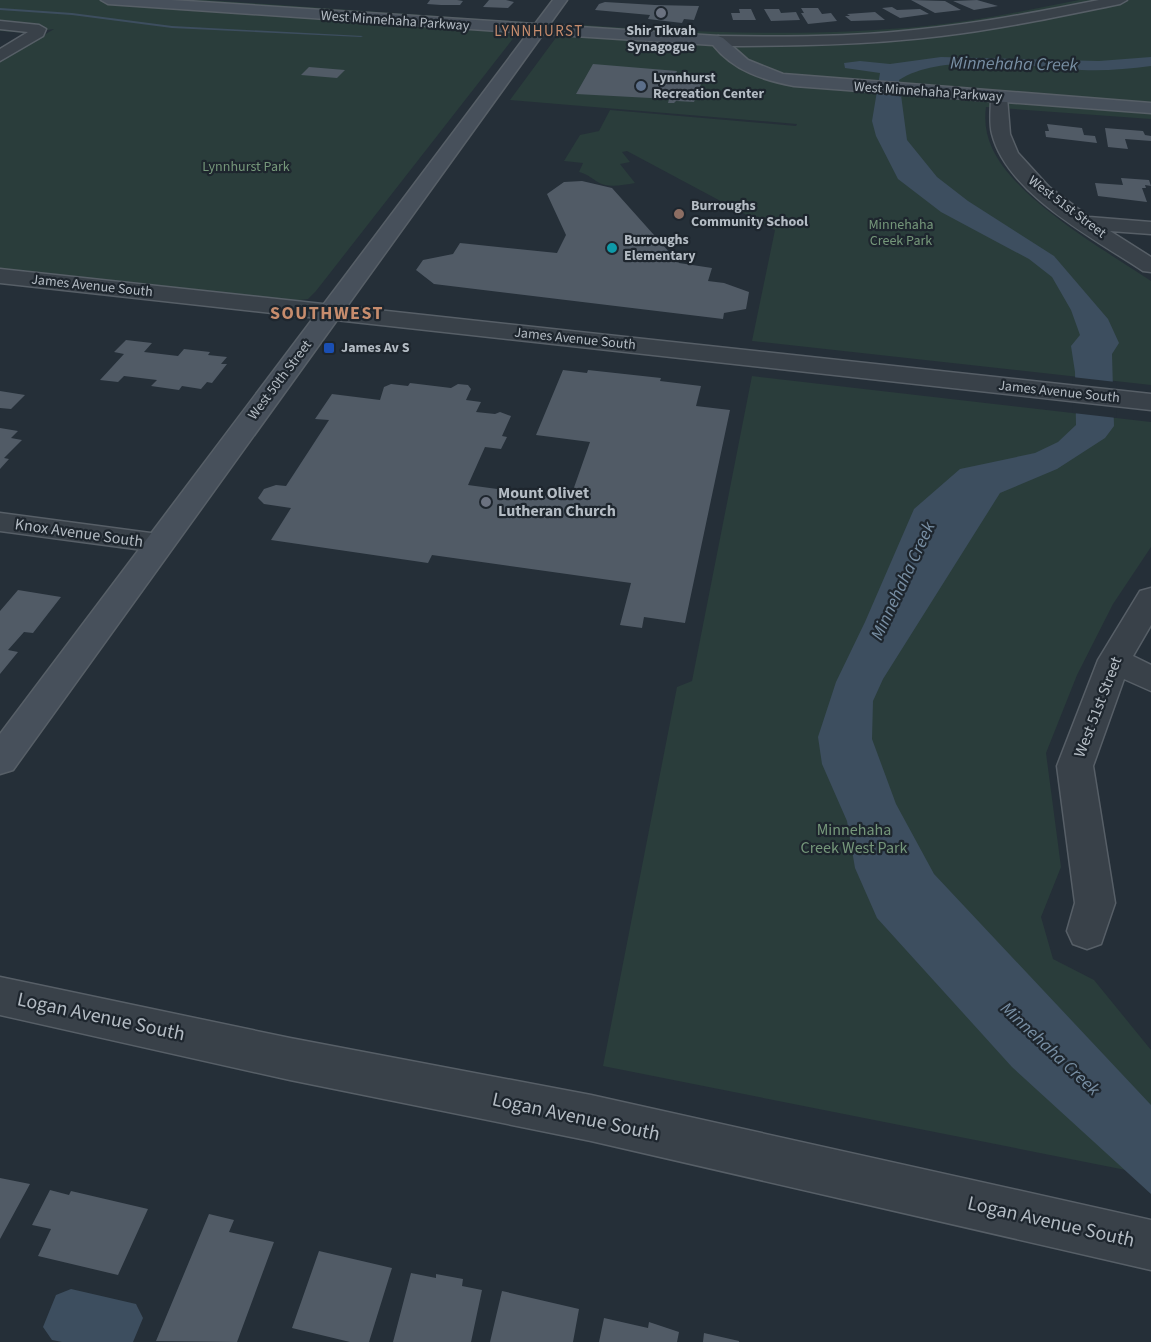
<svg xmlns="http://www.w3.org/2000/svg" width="1151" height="1342" font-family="'Source Sans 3',sans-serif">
<rect width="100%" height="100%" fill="#252f38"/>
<path fill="#2a3d3b" d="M 0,0 L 207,0 L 526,22 L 316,291 L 308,299 L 292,301 L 0,269 L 0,62 L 54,29 L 26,33 L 0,31 Z
M 1079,0 L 1151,0 L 1151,119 L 986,107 C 984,121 986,135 992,148 C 1016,200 1103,249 1151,281 L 1151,385 L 752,341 L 775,230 L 627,151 L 622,152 L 630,162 L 620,164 L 635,183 C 622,185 607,189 596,181 C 590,177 587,174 579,172 L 583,163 L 564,161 L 580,135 L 599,131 L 610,110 L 796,126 L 797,124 L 510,100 L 566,24 C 686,32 806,38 926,26 C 978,21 1028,10 1079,0 Z
M 752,376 L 1151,422 L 1151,547 L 1113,604 L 1077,675 L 1046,753 L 1061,867 L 1041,917 L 1053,959 L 1094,980 L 1151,1050 L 1151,1175 L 603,1066 L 677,687 L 692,681 Z"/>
<path fill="#3d4e5f" d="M 941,57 L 1099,61 L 1151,57 L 1151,66 C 1128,69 1105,71 1082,70 C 1031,67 942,52 899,80 L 907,140 L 937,177 L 968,201 L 1054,256 L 1108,319 L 1119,343 L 1112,354 L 1114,426 L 1105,438 L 1057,469 L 1000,493 L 883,679 L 873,701 L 872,739 L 896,804 L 934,874 L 1151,1105 L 1151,1194 L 1012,1067 L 877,918 L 855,868 L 847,821 L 822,764 L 818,737 L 836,682 L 865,622 L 914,509 L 960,469 L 1035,453 L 1058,442 L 1076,425 L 1075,372 L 1071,346 L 1080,335 L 1071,310 L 1052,277 L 1029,259 L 941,212 L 898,179 L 876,136 L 872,121 L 880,73 L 845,68 L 844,63 L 860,61 L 890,64 Z
M 71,1289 L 136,1304 L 143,1318 L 133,1342 L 62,1342 L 52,1340 L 43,1327 L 56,1295 Z"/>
<path fill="#252f38" d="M 1072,377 L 1116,382 L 1117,418 L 1073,413 Z"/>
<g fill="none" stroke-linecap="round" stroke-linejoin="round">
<path fill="#3d4e5f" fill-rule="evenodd" d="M 0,8 L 72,13 L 172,26 L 363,36 L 361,37 L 172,28 L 72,15 L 0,10 Z"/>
</g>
<path fill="#515b66" d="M 430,0 L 457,0 L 463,1 L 460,5 L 441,5 L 427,4 Z
M 489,0 L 506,0 L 514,2 L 508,8 L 483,7 Z
M 911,0 L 945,1 L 961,10 L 935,13 Z
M 977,0 L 998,6 L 974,10 L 953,1 Z
M 605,2 L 655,5 L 699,6 L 694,20 L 684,19 L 682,23 L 648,19 L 650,15 L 595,10 L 599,4 Z
M 892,7 L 897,10 L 920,9 L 929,14 L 900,18 L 882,8 Z
M 801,8 L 818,8 L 822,14 L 831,13 L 837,21 L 808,24 L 801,13 L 804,13 Z
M 739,9 L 751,9 L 756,20 L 733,20 L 731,13 L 740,13 Z
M 764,9 L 779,9 L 781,13 L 796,12 L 800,20 L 771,21 Z
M 875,12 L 885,20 L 851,21 L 845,16 L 850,16 L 847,14 Z
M 593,64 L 677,71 L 675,76 L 703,79 L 694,102 L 676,101 L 674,103 L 668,103 L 669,99 L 576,94 Z
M 309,67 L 345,70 L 337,78 L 301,75 Z
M 1047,124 L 1082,128 L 1084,135 L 1095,136 L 1097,143 L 1046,137 L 1045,131 L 1049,131 Z
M 1105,128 L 1143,131 L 1145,135 L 1151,136 L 1151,141 L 1125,139 L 1128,149 L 1108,147 Z
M 1121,178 L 1149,180 L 1151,186 L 1145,185 L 1146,188 L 1142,188 L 1147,202 L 1098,196 L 1095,183 L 1123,185 Z
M 582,181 L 612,188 L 679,263 L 712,268 L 708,281 L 724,283 L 749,292 L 746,309 L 724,313 L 723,319 L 434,284 L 416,270 L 423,260 L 453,254 L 460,243 L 557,253 L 566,235 L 547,194 L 564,182 Z
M 126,340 L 152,343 L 144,352 L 178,356 L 184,349 L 210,352 L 208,355 L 227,357 L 221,364 L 227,364 L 212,383 L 207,382 L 201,389 L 182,386 L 179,390 L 151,386 L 157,380 L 124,376 L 118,382 L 100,380 L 124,354 L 114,352 Z
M 563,370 L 587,373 L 588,370 L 661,378 L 660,381 L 701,386 L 696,406 L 730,410 L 685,623 L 644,617 L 642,628 L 620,625 L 631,583 L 432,555 L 428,563 L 271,540 L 291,508 L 264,504 L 258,498 L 264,489 L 276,485 L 286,486 L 329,420 L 315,419 L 332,394 L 380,400 L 384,387 L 391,384 L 408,386 L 410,383 L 451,388 L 458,384 L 468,385 L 471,389 L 466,400 L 481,402 L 476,412 L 495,414 L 500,412 L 511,416 L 502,436 L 507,437 L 501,449 L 485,447 L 468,485 L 570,499 L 590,442 L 536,435 Z
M 0,391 L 25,395 L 11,409 L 0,408 Z
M 0,428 L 18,431 L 11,438 L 22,440 L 4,458 L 9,459 L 0,469 Z
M 18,590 L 61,597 L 33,633 L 24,632 L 8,650 L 18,652 L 0,674 L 0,611 Z
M 0,1178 L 30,1184 L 0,1239 Z
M 50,1190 L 69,1195 L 71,1191 L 148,1209 L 118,1275 L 38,1256 L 51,1229 L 32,1225 Z
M 209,1214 L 234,1220 L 229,1232 L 274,1242 L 237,1342 L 156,1341 Z
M 319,1251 L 392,1268 L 369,1342 L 350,1342 L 292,1328 Z
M 411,1273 L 436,1278 L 436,1274 L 463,1279 L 462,1286 L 482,1290 L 471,1342 L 393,1342 Z
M 502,1291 L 579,1309 L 573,1342 L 490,1342 Z
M 604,1318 L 648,1328 L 649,1322 L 679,1332 L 677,1342 L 599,1342 Z
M 704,1333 L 739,1341 L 739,1342 L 703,1342 Z"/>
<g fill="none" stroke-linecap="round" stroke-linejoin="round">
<g stroke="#575f67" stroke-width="3">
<path id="street" d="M 1099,0 L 1127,0 L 1120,4 C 1061,16 1001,29 941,36 C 867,45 792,46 718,46 L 710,41 L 718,36 C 783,37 849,37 914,30 C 976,24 1038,12 1099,0 Z
M 0,21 L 39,25 L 46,29 L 43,36 L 0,61 L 0,49 L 28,32 L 0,29 Z
M 999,92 L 1007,97 L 1010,134 L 1018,153 L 1049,187 L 1089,217 L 1151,222 L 1151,234 L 1110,231 L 1151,257 L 1151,272 L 1143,271 C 1095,239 1007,194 992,134 C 989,122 991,109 991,97 Z
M 0,269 L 1151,394 L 1151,410 L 0,283 Z
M 0,513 L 158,534 L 168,536 L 173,543 L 168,550 L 158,552 L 0,531 Z
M 1151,588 L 1151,625 L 1133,656 L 1151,665 L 1151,691 L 1124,679 L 1093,766 L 1115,903 L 1101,944 L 1087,949 L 1073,944 L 1067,931 L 1075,903 L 1057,766 L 1098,660 L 1140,591 Z
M 0,977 L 290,1038 L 591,1095 L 1151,1220 L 1151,1270 L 591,1141 L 290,1080 L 0,1015 Z"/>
</g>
<g stroke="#575f67" stroke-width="3">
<path id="secondary" d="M 101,0 L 171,0 L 535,24 L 553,0 L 567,0 L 549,25 L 718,36 L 723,38 L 748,60 L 783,74 L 1151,103 L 1151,113 L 794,86 C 763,80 734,71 713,45 L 543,34 L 13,770 L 0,774 L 0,734 L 528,33 L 108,4 Z"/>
</g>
<use href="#street" fill="#394149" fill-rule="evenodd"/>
<use href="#secondary" fill="#47505b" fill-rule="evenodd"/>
</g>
<g fill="#6b7280" stroke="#1e262e" stroke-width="2">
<circle cx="661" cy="13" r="6"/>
<circle cx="486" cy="502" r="6"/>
</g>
<circle fill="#5c6f8a" stroke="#1e262e" stroke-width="2" cx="641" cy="86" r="6"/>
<circle fill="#8d6e63" stroke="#1e262e" stroke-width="2" cx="679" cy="214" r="6"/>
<circle fill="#0f9aa8" stroke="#1e262e" stroke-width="2" cx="612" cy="248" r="6"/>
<rect fill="#1a4fb4" stroke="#1e262e" stroke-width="2" x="323" y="342" width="12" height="12" rx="3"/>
<g text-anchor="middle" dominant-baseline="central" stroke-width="4.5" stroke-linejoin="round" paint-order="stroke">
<g font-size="14" fill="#b4bcc4" stroke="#1e262e">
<text transform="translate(395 21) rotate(4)">West Minnehaha Parkway</text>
<text transform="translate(928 92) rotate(4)">West Minnehaha Parkway</text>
<text transform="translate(1067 207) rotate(37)">West 51st Street</text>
<text transform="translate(92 286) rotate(6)">James Avenue South</text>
<text transform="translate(575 339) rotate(6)">James Avenue South</text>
<text transform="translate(280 380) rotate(-53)">West 50th Street</text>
<text transform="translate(1059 392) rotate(6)">James Avenue South</text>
</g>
<g font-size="14" font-weight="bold" fill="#b4bcc4" stroke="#1e262e" text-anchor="start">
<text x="661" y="31" text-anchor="middle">Shir Tikvah<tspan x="661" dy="16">Synagogue</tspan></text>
<text x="653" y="78">Lynnhurst<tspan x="653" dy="16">Recreation Center</tspan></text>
<text x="691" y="206">Burroughs<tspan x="691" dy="16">Community School</tspan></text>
<text x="624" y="240">Burroughs<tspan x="624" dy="16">Elementary</tspan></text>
<text x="341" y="348">James Av S</text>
</g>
<g font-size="14" fill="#75977a" stroke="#1e262e">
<text x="246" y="167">Lynnhurst Park</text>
<text x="901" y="225">Minnehaha<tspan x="901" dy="16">Creek Park</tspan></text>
</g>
<g font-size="15" letter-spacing="1.5" fill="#c68c6d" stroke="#1e262e">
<text x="539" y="31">LYNNHURST</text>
</g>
<g font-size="16" font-weight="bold" fill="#b4bcc4" stroke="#1e262e" text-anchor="start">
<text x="498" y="493">Mount Olivet<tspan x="498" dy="18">Lutheran Church</tspan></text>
</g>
<g font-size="16" fill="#b4bcc4" stroke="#1e262e">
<text transform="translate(79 533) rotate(8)">Knox Avenue South</text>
<text transform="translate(1098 707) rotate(-69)">West 51st Street</text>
</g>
<g font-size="16" fill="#75977a" stroke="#1e262e">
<text x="854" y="830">Minnehaha<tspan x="854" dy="18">Creek West Park</tspan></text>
</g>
<g font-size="18" font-style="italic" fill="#788fa4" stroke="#1e262e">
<text transform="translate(1014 64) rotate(1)">Minnehaha Creek</text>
<text transform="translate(903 581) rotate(-65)">Minnehaha Creek</text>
<text transform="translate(1050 1049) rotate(43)">Minnehaha Creek</text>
</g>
<g font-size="18" font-weight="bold" letter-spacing="1.5" fill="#c68c6d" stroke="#1e262e">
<text x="327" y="313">SOUTHWEST</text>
</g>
<g font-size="20" fill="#b4bcc4" stroke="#1e262e">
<text transform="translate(101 1017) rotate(12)">Logan Avenue South</text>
<text transform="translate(576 1117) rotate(12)">Logan Avenue South</text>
<text transform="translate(1051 1222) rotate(13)">Logan Avenue South</text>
</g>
</g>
</svg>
